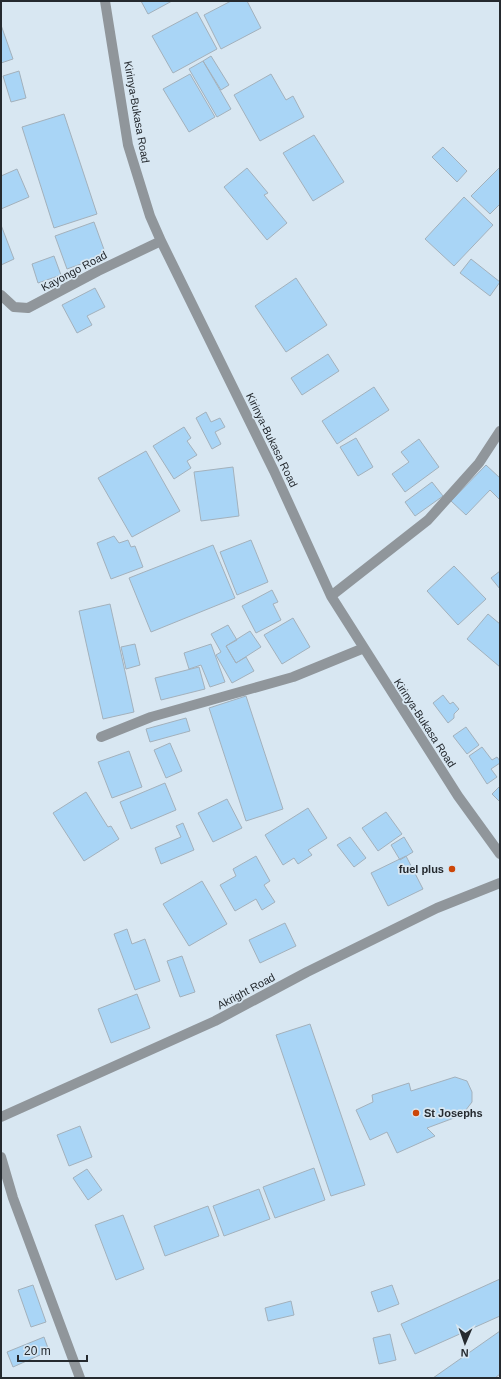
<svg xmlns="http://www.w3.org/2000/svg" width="501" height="1379" font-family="Helvetica,sans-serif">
<rect width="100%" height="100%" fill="#d8e7f2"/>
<path fill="#a9d5f6" stroke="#a3b1bc" d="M 141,1 L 172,1 L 148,14 Z
M 231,1 L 247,1 L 261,28 L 221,49 L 204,15 Z
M 197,12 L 217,49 L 173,73 L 152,36 Z
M 1,25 L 13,59 L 1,63 Z
M 211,56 L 229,85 L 221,90 L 203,61 Z
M 203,61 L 231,109 L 217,117 L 189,69 Z
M 19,71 L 26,98 L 11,102 L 3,76 Z
M 190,74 L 215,117 L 189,132 L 163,89 Z
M 271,74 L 286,100 L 293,96 L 304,117 L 260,141 L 234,95 Z
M 64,114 L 97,214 L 54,228 L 22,127 Z
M 314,135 L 344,182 L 313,201 L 283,153 Z
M 443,147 L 467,171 L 457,182 L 432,157 Z
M 500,167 L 500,204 L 490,214 L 471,196 Z
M 247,168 L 268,193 L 264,195 L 287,223 L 267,240 L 224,187 Z
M 17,169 L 29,197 L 1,209 L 1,176 Z
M 464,197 L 493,225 L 454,266 L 425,239 Z
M 94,222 L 106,255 L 67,269 L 55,236 Z
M 1,225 L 14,259 L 1,265 Z
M 54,256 L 61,275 L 38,283 L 32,264 Z
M 471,259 L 500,282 L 490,296 L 460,273 Z
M 296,278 L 327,325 L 286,352 L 255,306 Z
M 95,288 L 105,307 L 87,316 L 92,325 L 77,333 L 62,305 Z
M 328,354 L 339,371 L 302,395 L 291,378 Z
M 374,387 L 389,410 L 337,444 L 322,421 Z
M 206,412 L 211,422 L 220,418 L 225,427 L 215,432 L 221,444 L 212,449 L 196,418 Z
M 184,427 L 191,438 L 187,441 L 197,455 L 187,461 L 191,468 L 174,479 L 153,446 Z
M 356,438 L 373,467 L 358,476 L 340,447 Z
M 419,439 L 439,467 L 405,492 L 392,474 L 409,462 L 401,452 Z
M 146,451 L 180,511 L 132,537 L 98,478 Z
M 486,465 L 500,478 L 500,500 L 490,490 L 466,515 L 451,501 Z
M 233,467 L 239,516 L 201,521 L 194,472 Z
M 432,482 L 443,496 L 415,516 L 405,502 Z
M 114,536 L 119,543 L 128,540 L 131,547 L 135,546 L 143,567 L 111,579 L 97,543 Z
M 251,540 L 268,582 L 237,595 L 220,552 Z
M 213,545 L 235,598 L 151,632 L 129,578 Z
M 454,566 L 486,599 L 458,625 L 427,591 Z
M 500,571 L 500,589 L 491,578 Z
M 272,590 L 278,602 L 273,604 L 281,620 L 256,633 L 242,606 Z
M 110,604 L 134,712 L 103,719 L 79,611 Z
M 488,614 L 500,624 L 500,667 L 467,639 Z
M 293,618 L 310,647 L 282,664 L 264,635 Z
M 228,625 L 237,640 L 226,646 L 236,663 L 246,657 L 254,671 L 232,683 L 216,655 L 221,652 L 211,634 Z
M 250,631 L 261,647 L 236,663 L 226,646 Z
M 135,644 L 140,665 L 126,669 L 121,647 Z
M 211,644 L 225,682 L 210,687 L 201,665 L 189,669 L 184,653 Z
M 199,667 L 205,689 L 161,700 L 155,678 Z
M 443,695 L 450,704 L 453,702 L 459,709 L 454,714 L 454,718 L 448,723 L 433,703 Z
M 246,696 L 283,809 L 246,821 L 209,708 Z
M 186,718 L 190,731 L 150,742 L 146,729 Z
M 466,727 L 479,745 L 467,754 L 453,736 Z
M 170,743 L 182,771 L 166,778 L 154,750 Z
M 482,747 L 492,760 L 497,757 L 500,761 L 500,763 L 491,769 L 497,777 L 487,784 L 469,756 Z
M 129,751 L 142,787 L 112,798 L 98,762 Z
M 165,783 L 176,810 L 131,829 L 120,802 Z
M 500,786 L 500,802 L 492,794 Z
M 86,792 L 108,827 L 111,826 L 119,839 L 84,861 L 53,813 Z
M 227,799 L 242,828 L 213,842 L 198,813 Z
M 308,808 L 327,838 L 308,850 L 312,855 L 298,864 L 294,858 L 283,865 L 265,835 Z
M 386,812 L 402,834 L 378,851 L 362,828 Z
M 183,823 L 194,850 L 161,864 L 155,848 L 181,837 L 176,826 Z
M 350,837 L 366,858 L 354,867 L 337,845 Z
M 404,837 L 413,852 L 400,860 L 391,845 Z
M 256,856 L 270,881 L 264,885 L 275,902 L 262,910 L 256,899 L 235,911 L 220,885 L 236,876 L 233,869 Z
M 406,856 L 423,889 L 388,906 L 371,873 Z
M 202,881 L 227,924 L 189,946 L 163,904 Z
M 285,923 L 296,946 L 260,963 L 249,940 Z
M 127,929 L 132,944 L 145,939 L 160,981 L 135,990 L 114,934 Z
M 182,956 L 195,992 L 180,997 L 167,961 Z
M 137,994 L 150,1028 L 111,1043 L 98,1009 Z
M 310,1024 L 365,1185 L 331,1196 L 276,1035 Z
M 455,1077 L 467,1081 L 472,1092 L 472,1102 L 462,1115 L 427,1128 L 435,1136 L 397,1153 L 387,1132 L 370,1140 L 356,1110 L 373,1102 L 372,1095 L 409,1083 L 411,1091 Z
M 80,1126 L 92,1157 L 69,1166 L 57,1135 Z
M 314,1168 L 325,1200 L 275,1218 L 263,1187 Z
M 87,1169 L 102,1190 L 88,1200 L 73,1178 Z
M 259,1189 L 270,1219 L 224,1236 L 213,1206 Z
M 208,1206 L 219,1236 L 165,1256 L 154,1226 Z
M 123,1215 L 144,1269 L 116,1280 L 95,1225 Z
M 500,1279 L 500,1316 L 415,1354 L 401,1324 Z
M 33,1285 L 46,1322 L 31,1327 L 18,1290 Z
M 392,1285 L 399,1304 L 378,1312 L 371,1292 Z
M 291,1301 L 294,1315 L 268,1321 L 265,1308 Z
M 500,1331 L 500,1374 L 495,1378 L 433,1378 Z
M 390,1334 L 396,1360 L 379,1364 L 373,1338 Z
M 44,1337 L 49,1351 L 13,1367 L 7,1352 Z"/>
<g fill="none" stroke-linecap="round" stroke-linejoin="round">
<path stroke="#90969b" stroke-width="10" d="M 105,1 L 128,145 L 150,216 L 161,241 L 274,471 L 331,596 L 458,796 L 500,854
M 1,295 L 14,307 L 28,308 L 98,271 L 161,241
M 331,596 L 428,520 L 479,463 L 500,431
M 101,737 L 151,717 L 293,677 L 364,648
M 1,1117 L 215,1021 L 307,972 L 437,908 L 500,883
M 1,1157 L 13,1198 L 80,1378"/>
</g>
<g fill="#cc4608" stroke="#d8e7f2" stroke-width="1.5">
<circle cx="452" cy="869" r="4"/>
<circle cx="416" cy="1113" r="4"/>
</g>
<g text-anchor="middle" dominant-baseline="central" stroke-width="3.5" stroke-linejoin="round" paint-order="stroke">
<g font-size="11" fill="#252a2f" stroke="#d8e7f2">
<text transform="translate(137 112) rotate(80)">Kirinya-Bukasa Road</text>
<text transform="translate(74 271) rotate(-28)">Kayongo Road</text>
<text transform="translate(272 440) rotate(64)">Kirinya-Bukasa Road</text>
<text transform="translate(425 723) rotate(57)">Kirinya-Bukasa Road</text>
<text transform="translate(246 991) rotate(-28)">Akright Road</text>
</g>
<g font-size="11" font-weight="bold" fill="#252a2f" stroke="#d8e7f2" text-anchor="end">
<text x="444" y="869">fuel plus</text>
<text x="424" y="1113" text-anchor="start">St Josephs</text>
</g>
</g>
<rect width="501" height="1379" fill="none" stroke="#252a2f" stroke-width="4"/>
<g transform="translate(465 1343) rotate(182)" stroke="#d8e7f2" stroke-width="3" paint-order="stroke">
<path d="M0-3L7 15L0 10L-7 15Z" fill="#252a2f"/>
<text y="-6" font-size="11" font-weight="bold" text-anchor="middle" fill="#252a2f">N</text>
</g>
<path d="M18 1355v6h69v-6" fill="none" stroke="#252a2f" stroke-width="2"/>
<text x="24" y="1355" font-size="12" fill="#252a2f" stroke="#d8e7f2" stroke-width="3" paint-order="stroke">20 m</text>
</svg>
